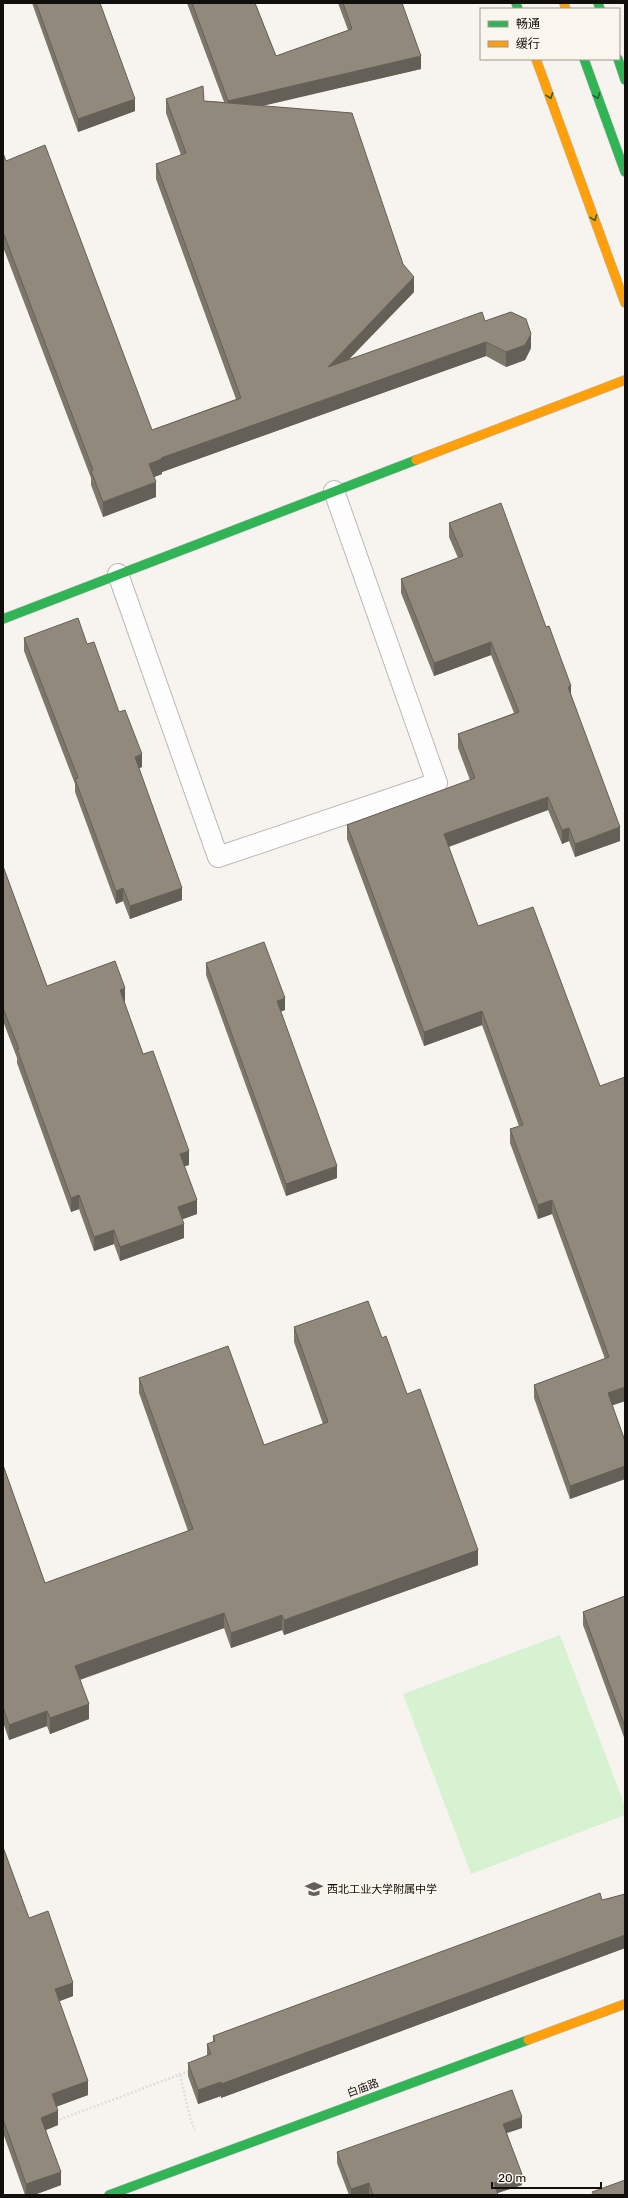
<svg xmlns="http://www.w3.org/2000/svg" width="628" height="2198" font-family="Rubik,'Noto Sans SC',sans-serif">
<rect width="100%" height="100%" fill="#f7f4f0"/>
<path fill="#d6f2d1" d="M 560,1635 L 625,1806 L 625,1815 L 471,1874 L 403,1694 Z"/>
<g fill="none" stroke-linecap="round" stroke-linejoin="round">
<g stroke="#bab9b6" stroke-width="22">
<path id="lane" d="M 118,574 L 218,857 L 437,783 L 334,491"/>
</g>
<g stroke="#bab9b6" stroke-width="10">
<path id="fast" d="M 516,3 L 518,9
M 598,3 L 600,9
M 584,59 L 625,172
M 618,59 L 625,80
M 3,619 L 416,460
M 109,2195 L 528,2040"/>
</g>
<g stroke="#bab9b6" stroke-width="10">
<path id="slow" d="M 564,3 L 566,9
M 536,59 L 625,303
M 416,460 L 625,380
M 528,2040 L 625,2004"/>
</g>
<path stroke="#dfdedc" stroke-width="2.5" stroke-dasharray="2 2" stroke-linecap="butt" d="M 180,2075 L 191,2121 L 195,2130
M 56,2121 L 192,2070"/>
<use href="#lane" stroke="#fefdfd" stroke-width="20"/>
<use href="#fast" stroke="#30b455" stroke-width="9"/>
<use href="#slow" stroke="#ff9f0a" stroke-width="9"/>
</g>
<path fill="#7c766b" d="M 32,3 L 100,3 L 135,111 L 78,132 Z
M 187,3 L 255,3 L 276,56 L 348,30 L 338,3 L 402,3 L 421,69 L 263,105 L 403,264 L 414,292 L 349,359 L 485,321 L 531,348 L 525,360 L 506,367 L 486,356 L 162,472 L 162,474 L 154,477 L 156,497 L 103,517 L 91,485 L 91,478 L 3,247 L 3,153 L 6,161 L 152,430 L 236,399 L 156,179 L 156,164 L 181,155 L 166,113 L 166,99 L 224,102 Z
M 449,523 L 571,694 L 620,841 L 575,857 L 569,841 L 562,844 L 548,810 L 449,847 L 625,1401 L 612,1405 L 625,1441 L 625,1479 L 570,1499 L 534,1398 L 534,1385 L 605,1359 L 552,1214 L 538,1219 L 510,1143 L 510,1129 L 519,1126 L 482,1025 L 424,1046 L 347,839 L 347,825 L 470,780 L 458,748 L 458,734 L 514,713 L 491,655 L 434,676 L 401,593 L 401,579 L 458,558 L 449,537 Z
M 24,638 L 87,644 L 142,767 L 139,768 L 182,900 L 130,919 L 123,901 L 116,904 L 75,792 L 75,784 L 24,651 Z
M 3,866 L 47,986 L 125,1002 L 124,1002 L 143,1054 L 189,1165 L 184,1166 L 197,1214 L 182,1219 L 184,1238 L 120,1261 L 114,1244 L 94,1251 L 79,1209 L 71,1212 L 17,1063 L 17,1058 L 3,1021 Z
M 206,963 L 285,1010 L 281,1011 L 337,1178 L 286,1196 L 206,975 Z
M 294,1327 L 382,1338 L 407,1394 L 478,1565 L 284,1635 L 282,1630 L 231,1648 L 224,1628 L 80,1680 L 89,1719 L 50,1734 L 47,1726 L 9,1740 L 3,1722 L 3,1465 L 45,1583 L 188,1531 L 139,1393 L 139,1378 L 264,1445 L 323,1424 L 294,1342 Z
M 625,1596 L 625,1740 L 583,1625 L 583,1612 Z
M 3,1847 L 29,1918 L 73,1996 L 59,2001 L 88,2095 L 56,2107 L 58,2125 L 46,2130 L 61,2185 L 34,2195 L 25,2195 L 3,2133 Z
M 625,1894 L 625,1948 L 221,2098 L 221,2096 L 198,2104 L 188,2076 L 188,2063 L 207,2056 L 207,2044 L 213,2042 L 213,2036 L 602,1900 L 610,1898 Z
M 522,2128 L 507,2133 L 522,2185 L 498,2193 L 498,2195 L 369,2195 L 369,2194 L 366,2195 L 349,2195 L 337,2163 L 337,2152 Z"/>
<path fill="#656057" d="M 421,56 L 421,69 L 228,114 L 228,101 Z
M 135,99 L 135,111 L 78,132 L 78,119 Z
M 414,277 L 414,292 L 328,381 L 328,367 Z
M 531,334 L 531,348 L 525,360 L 506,367 L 506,352 Z
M 486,342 L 486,356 L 162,472 L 162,474 L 149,479 L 149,464 L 161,458 Z
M 156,482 L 156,497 L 103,517 L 103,502 Z
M 491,642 L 491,655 L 434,676 L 434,663 Z
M 571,686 L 571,699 L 568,687 Z
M 142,754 L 142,767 L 135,770 L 135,757 Z
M 548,797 L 548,810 L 444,848 L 444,834 Z
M 620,827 L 620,841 L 575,857 L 575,844 Z
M 569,828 L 569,841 L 562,844 L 562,830 Z
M 123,888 L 123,901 L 116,904 L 116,891 Z
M 182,888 L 182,900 L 130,919 L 130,906 Z
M 125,988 L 125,1002 L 120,1004 L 120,990 Z
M 285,998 L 285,1010 L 277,1013 L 277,1001 Z
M 482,1011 L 482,1025 L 424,1046 L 424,1032 Z
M 189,1151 L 189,1165 L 180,1168 L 180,1154 Z
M 337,1166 L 337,1178 L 286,1196 L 286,1184 Z
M 79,1195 L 79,1209 L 71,1212 L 71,1198 Z
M 197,1200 L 197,1214 L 178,1221 L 178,1207 Z
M 552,1200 L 552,1214 L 538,1219 L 538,1205 Z
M 184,1224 L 184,1238 L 120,1261 L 120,1247 Z
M 114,1230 L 114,1244 L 94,1251 L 94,1237 Z
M 625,1387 L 625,1401 L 608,1407 L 608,1393 Z
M 625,1466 L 625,1479 L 570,1499 L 570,1486 Z
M 478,1550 L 478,1565 L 284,1635 L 284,1620 Z
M 224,1613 L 224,1628 L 75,1681 L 75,1666 Z
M 282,1615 L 282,1630 L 231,1648 L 231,1633 Z
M 89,1704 L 89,1719 L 50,1734 L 50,1718 Z
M 47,1711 L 47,1726 L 9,1740 L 9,1725 Z
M 625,1935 L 625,1948 L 221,2098 L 221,2084 Z
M 73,1983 L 73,1996 L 55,2003 L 55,1989 Z
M 88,2081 L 88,2095 L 52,2108 L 52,2094 Z
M 221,2082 L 221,2096 L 198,2104 L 198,2090 Z
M 58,2111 L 58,2125 L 41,2132 L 41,2118 Z
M 522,2117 L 522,2128 L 503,2134 L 503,2124 Z
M 61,2172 L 61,2185 L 34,2195 L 26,2195 L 26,2184 Z
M 522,2174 L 522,2185 L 494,2194 L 494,2183 Z
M 369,2183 L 369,2194 L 366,2195 L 351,2195 L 351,2189 Z"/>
<path fill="#90897c" stroke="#656057" d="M 36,3 L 100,3 L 135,99 L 78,119 Z
M 192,3 L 255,3 L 276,56 L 352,29 L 343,3 L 402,3 L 421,56 L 228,101 Z
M 203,86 L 204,101 L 352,113 L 403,264 L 414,277 L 328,367 L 482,312 L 485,321 L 511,312 L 526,319 L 531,334 L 525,345 L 506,352 L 486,342 L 161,458 L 162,459 L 149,464 L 156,482 L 103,502 L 91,471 L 93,470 L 3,232 L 3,153 L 6,161 L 45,145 L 152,430 L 241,398 L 156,164 L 186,153 L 166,99 Z
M 501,503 L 546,627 L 549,626 L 571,686 L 568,687 L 620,827 L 575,844 L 569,828 L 562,830 L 548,797 L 444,834 L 478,926 L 533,907 L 600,1086 L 625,1077 L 625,1387 L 608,1393 L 625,1441 L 625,1466 L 570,1486 L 534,1385 L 609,1357 L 552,1200 L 538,1205 L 510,1129 L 523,1125 L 482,1011 L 424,1032 L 347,825 L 475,778 L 458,734 L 519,712 L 491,642 L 434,663 L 401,579 L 463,556 L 449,523 Z
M 78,618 L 87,644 L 94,642 L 119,712 L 125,710 L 142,754 L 135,757 L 182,888 L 130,906 L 123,888 L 116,891 L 75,779 L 78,778 L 24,638 Z
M 3,866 L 47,986 L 115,961 L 125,988 L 120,990 L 143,1054 L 153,1051 L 189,1151 L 180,1154 L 197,1200 L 178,1207 L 184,1224 L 120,1247 L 114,1230 L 94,1237 L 79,1195 L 71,1198 L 17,1049 L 19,1049 L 3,1008 Z
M 264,942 L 285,998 L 277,1001 L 337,1166 L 286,1184 L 206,963 Z
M 368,1301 L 382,1338 L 386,1336 L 407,1394 L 420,1389 L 478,1550 L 284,1620 L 282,1615 L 231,1633 L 224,1613 L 75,1666 L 89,1704 L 50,1718 L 47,1711 L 9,1725 L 3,1707 L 3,1465 L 45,1583 L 193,1529 L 139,1378 L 228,1346 L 264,1445 L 328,1422 L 294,1327 Z
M 625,1596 L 625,1727 L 583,1612 Z
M 3,1847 L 29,1918 L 48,1911 L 73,1983 L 55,1989 L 88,2081 L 52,2094 L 58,2111 L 41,2118 L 61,2172 L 26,2184 L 3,2119 Z
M 600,1893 L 602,1900 L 610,1898 L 625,1894 L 625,1935 L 221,2084 L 221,2082 L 198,2090 L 188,2063 L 211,2054 L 207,2044 L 215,2041 L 213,2036 Z
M 512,2090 L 522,2117 L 503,2124 L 522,2174 L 494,2183 L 498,2195 L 373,2195 L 369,2183 L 351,2189 L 337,2152 Z
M 625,2180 L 625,2195 L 594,2195 L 592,2192 Z"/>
<defs><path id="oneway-chevron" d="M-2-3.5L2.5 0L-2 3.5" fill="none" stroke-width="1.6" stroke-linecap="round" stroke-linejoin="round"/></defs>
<g stroke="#206230">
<use href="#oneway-chevron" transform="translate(550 96) rotate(70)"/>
<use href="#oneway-chevron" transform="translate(597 96) rotate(70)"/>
<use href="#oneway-chevron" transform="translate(594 218) rotate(70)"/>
</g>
<defs>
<g id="school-bare" transform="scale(1.38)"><path d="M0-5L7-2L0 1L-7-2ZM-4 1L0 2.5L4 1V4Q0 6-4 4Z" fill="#625f5c" stroke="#faf5ed" stroke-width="2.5" paint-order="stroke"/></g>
</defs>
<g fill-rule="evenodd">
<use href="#school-bare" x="314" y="1889"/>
</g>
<g text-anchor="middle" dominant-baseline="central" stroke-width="4" stroke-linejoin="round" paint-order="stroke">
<g font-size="11" fill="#110f0c" stroke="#faf5ed" text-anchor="start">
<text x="327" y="1889">西北工业大学附属中学</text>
</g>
<g font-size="11" fill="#110f0c" stroke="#faf5ed">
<text transform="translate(363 2088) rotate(-20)">白庙路</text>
</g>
</g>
<rect width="628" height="2198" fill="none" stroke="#110f0c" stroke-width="8"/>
<rect x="480" y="8" width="140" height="52" fill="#faf5ed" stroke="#9d9993"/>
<rect x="488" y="21" width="20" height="6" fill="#30b455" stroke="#9d9993"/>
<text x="516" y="28" font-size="12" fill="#110f0c">畅通</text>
<rect x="488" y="41" width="20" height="6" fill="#ff9f0a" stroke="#9d9993"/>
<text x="516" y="48" font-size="12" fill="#110f0c">缓行</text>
<path d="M492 2182v6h109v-6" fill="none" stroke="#110f0c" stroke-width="2"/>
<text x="498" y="2182" font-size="12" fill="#110f0c" stroke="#faf5ed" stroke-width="3" paint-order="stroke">20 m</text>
</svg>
